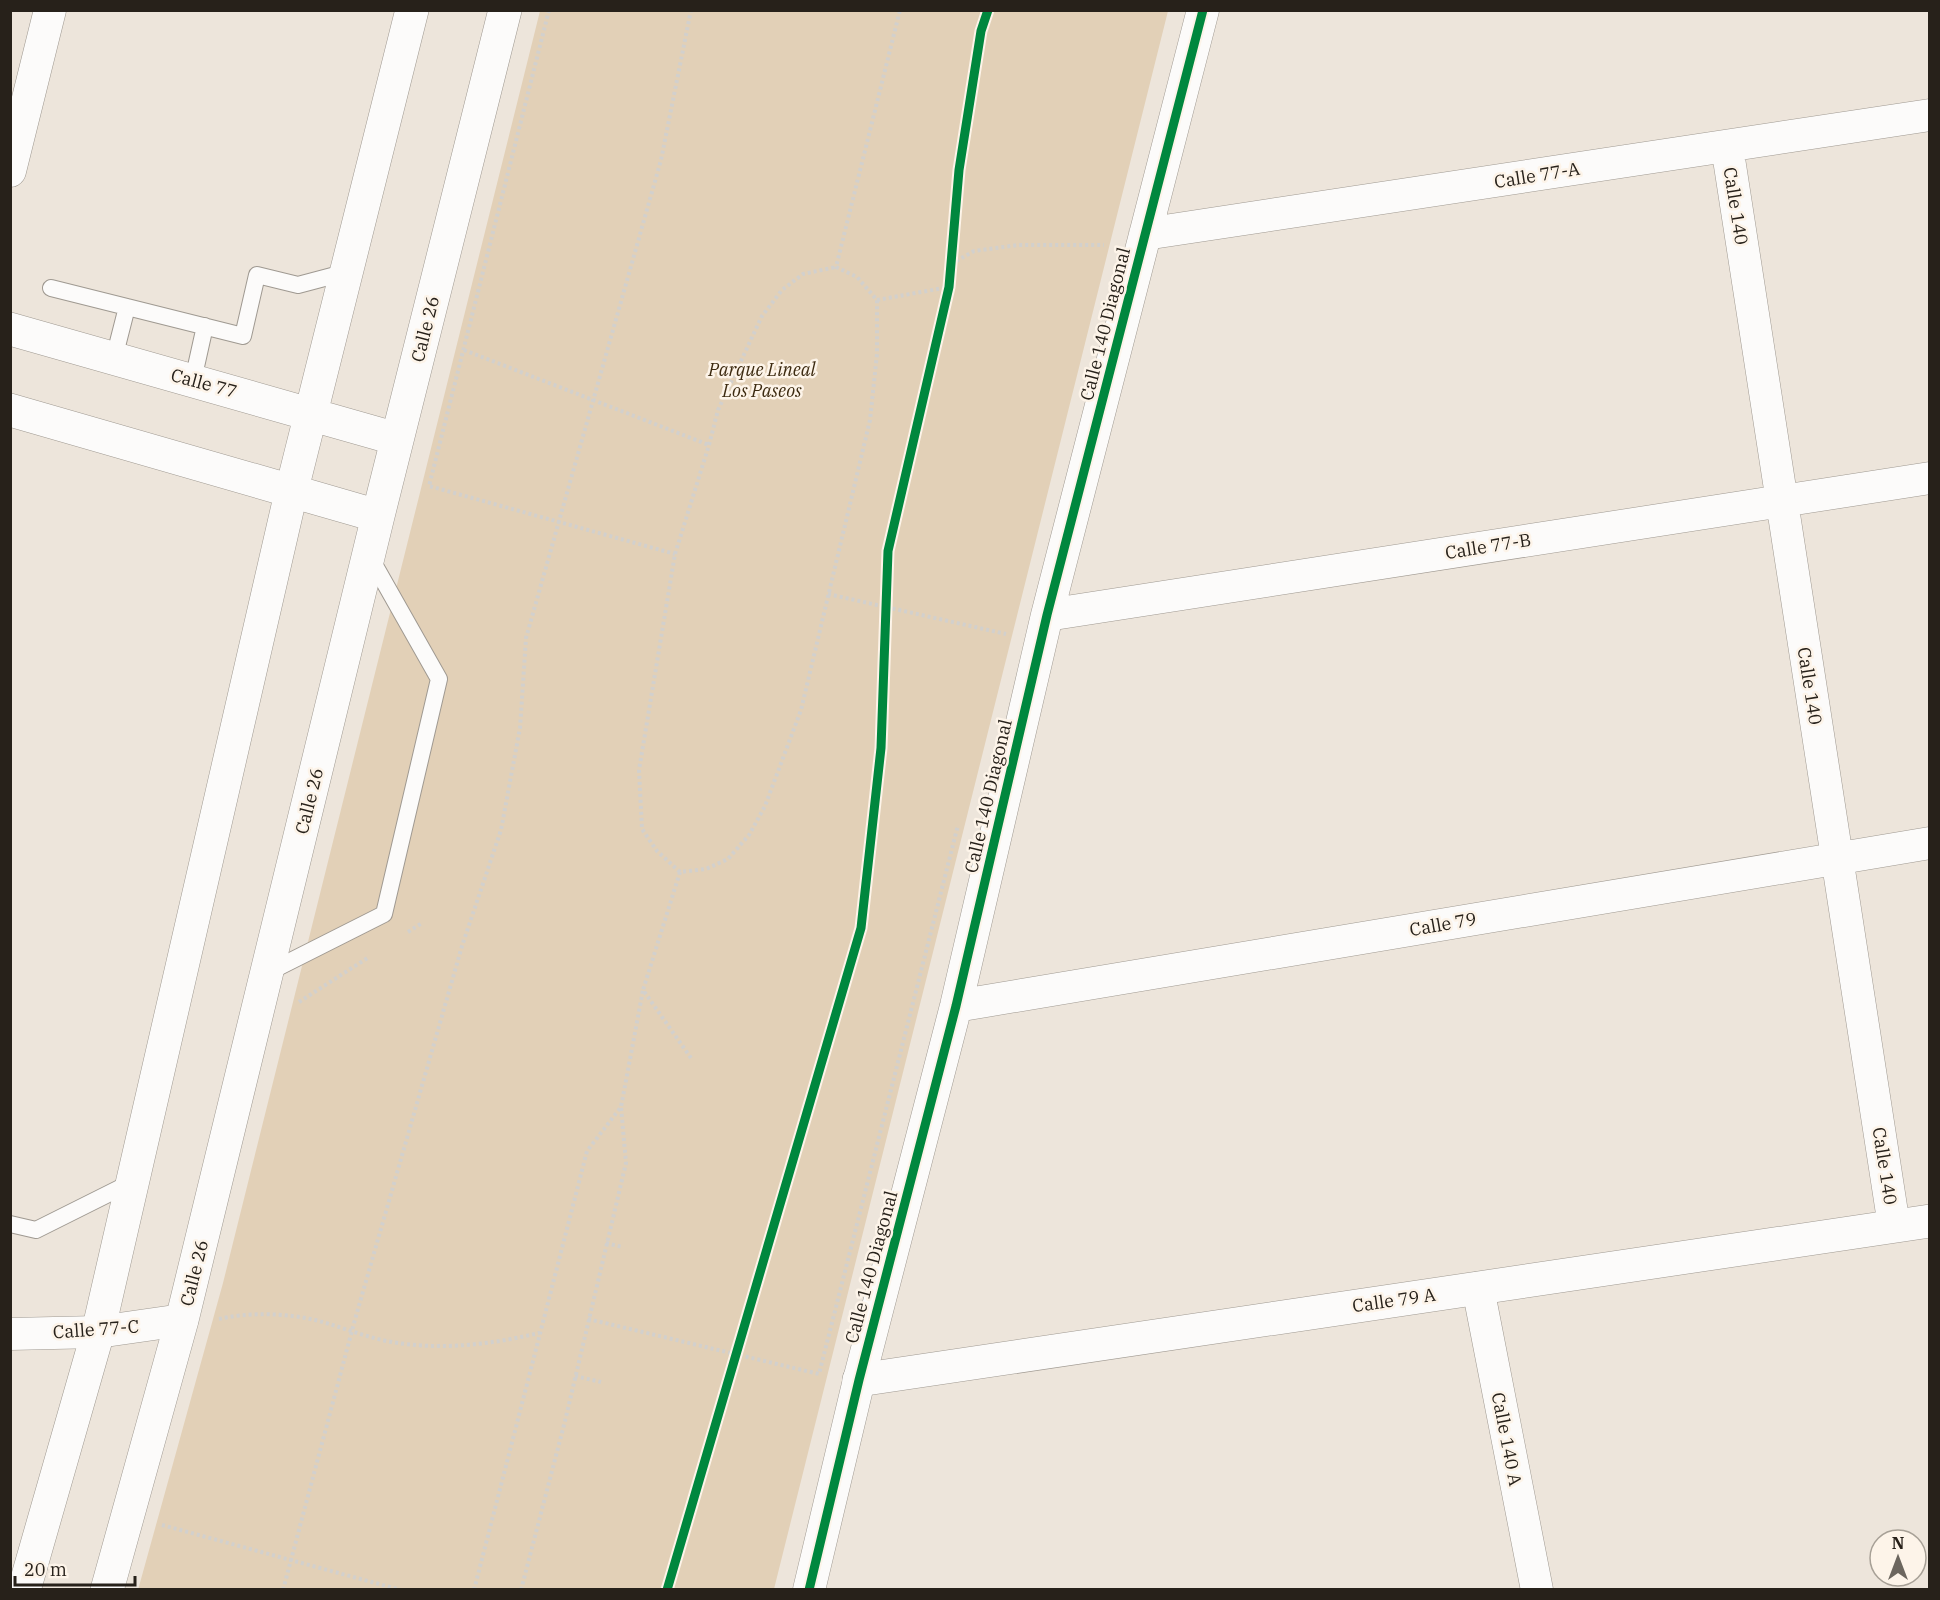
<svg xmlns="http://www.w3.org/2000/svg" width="1940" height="1600" font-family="'IBM Plex Serif',serif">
<rect width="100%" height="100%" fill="#ede5db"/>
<path fill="#e2d0b7" d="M 540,11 L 1168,11 L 774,1589 L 138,1590 L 223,1283 Z"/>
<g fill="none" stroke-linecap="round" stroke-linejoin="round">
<g stroke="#9f9991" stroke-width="18">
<path id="lane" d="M 51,288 L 243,336 L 257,275 L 298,285 L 347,272
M 114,358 L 127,307
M 193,380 L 205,326
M 267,973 L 384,914 L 439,679 L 370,557
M 10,1224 L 36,1230 L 132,1182"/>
</g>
<g stroke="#9f9991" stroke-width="33">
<path id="street" d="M 1727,146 L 1894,1226
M 10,171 L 50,10
M 1145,234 L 1930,115
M 1047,615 L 1930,478
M 956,1006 L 1930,843
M 1478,1288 L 1537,1590
M 10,1334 L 98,1332 L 182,1320
M 809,1590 L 859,1380 L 956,1006 L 1047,615 L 1203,10"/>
</g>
<g stroke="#9f9991" stroke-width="34">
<path id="secondary" d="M 10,329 L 397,439
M 10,410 L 378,516
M 859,1380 L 1930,1221
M 24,1590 L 98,1332 L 291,493 L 412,10
M 107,1590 L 182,1320 L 378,516 L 505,10"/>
</g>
<path stroke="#d2d0cd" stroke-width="4" stroke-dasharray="3 3" stroke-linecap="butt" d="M 549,10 L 429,486 L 675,554
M 951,264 L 974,251 L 1018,245 L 1104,245
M 877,300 L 949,287
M 464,350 L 709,445
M 828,594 L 1006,634
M 680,872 L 657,851 L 642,829 L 639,770 L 675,554 L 709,445 L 718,410 L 762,316 L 782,290 L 803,274 L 836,267
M 408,932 L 422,923
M 299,1002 L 369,957
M 691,1058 L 643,990 L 680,872 L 706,869 L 728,859 L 749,835 L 765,806 L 801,710 L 870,420 L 877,354 L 877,300 L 857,277 L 836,267 L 900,10
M 606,1243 L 622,1247
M 219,1319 C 249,1312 285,1313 315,1320 C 343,1327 369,1339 398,1343 C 445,1350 493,1344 539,1333
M 588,1319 L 819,1374 L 958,825
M 575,1376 L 601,1382
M 162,1525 L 401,1590
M 283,1590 L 354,1323 L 462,946 L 501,830 L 520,728 L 526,638 L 661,160 L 691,10
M 474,1590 L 587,1151 L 621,1107 L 643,990
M 521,1590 L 565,1421 L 626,1163 L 621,1107"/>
<use href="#lane" stroke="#fcfbfa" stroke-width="16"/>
<use href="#street" stroke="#fcfbfa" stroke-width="32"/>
<use href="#secondary" stroke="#fcfbfa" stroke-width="33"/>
<g stroke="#fdf4e9" stroke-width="13">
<path id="cycleway" d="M 667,1590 L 861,928 L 881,748 L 888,551 L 949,287 L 959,170 L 981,31 L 988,10
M 809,1590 L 859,1380 L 956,1006 L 1047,615 L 1203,10"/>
</g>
<use href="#cycleway" stroke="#00873e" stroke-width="9"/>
</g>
<g text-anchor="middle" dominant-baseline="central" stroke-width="5" stroke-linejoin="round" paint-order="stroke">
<g font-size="18" fill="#27211a" stroke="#fdf4e9">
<text transform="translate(1537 175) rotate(-9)">Calle 77-A</text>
<text transform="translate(1736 206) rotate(81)">Calle 140</text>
<text transform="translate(1105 324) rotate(-76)">Calle 140 Diagonal</text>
<text transform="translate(425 329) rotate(-76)">Calle 26</text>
<text transform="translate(204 383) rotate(15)">Calle 77</text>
<text transform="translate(1488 546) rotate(-9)">Calle 77-B</text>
<text transform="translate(1810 686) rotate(81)">Calle 140</text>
<text transform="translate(988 796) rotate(-77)">Calle 140 Diagonal</text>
<text transform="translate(309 801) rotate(-76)">Calle 26</text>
<text transform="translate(1443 924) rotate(-10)">Calle 79</text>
<text transform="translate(1885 1166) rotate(81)">Calle 140</text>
<text transform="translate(871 1267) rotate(-75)">Calle 140 Diagonal</text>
<text transform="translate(194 1273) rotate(-76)">Calle 26</text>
<text transform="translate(1394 1300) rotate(-8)">Calle 79 A</text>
<text transform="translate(96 1329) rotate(-4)">Calle 77-C</text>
<text transform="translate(1507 1439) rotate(79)">Calle 140 A</text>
</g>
<g font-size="18" font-style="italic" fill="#3d2b11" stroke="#fdf4e9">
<text x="762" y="369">Parque Lineal<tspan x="762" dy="21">Los Paseos</tspan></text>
</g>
</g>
<rect width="1940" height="1600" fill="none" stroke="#27211a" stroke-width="24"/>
<g transform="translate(1898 1558)"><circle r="28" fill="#fdf4e9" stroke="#a7a096" stroke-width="1.5"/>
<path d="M0-4.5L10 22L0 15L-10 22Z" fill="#6c665e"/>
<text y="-9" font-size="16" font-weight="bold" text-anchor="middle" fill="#27211a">N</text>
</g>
<path d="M15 1576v9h120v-9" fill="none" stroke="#27211a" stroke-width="3"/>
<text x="24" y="1576" font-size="18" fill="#27211a" stroke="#fdf4e9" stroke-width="4.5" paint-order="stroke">20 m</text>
</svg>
